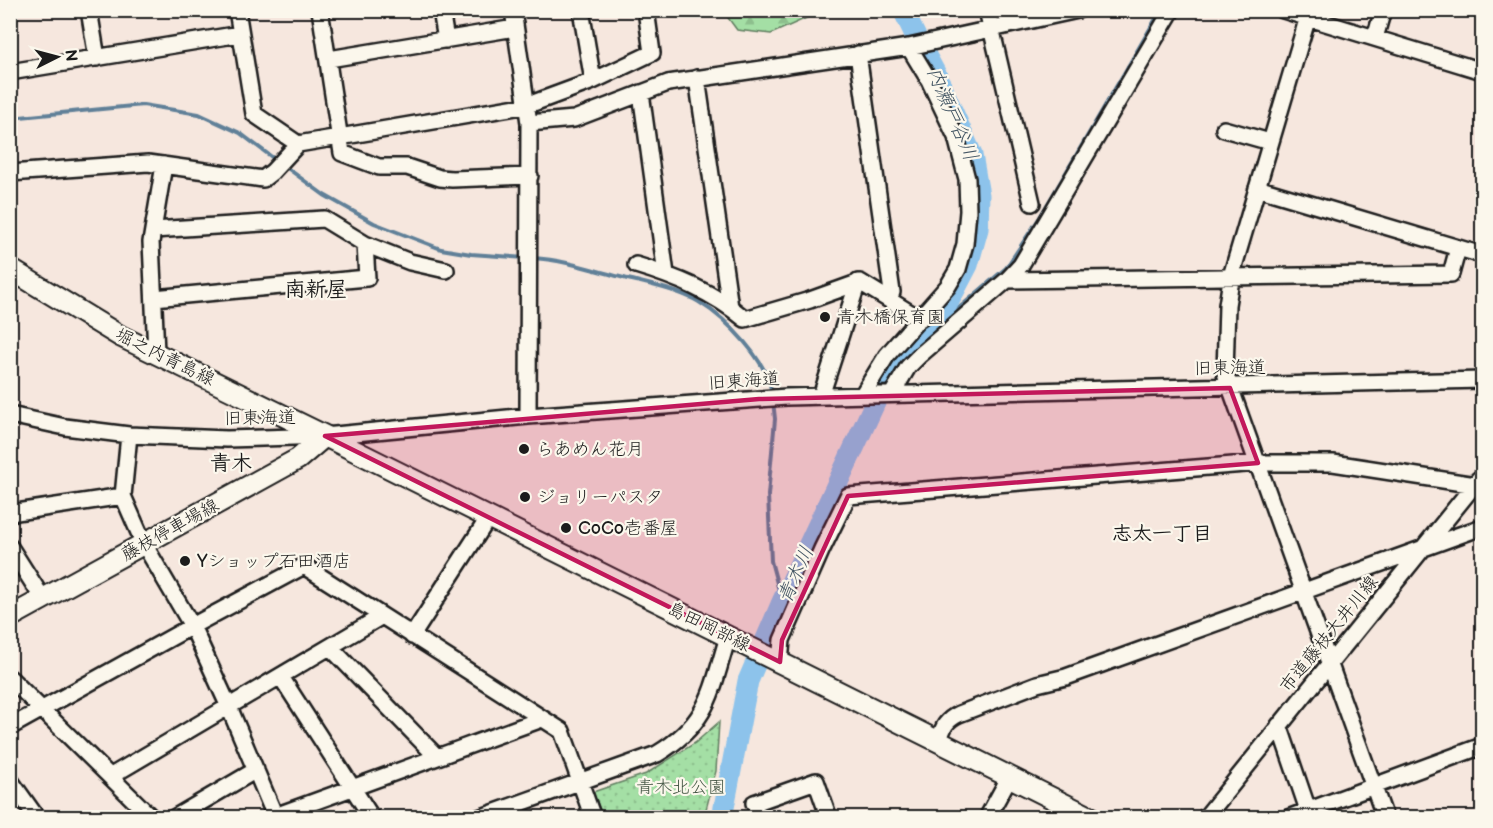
<svg xmlns="http://www.w3.org/2000/svg" width="1493" height="828" font-family="'Balsamiq Sans','Klee One',sans-serif">
<defs>
<pattern id="forest-firs" width="22" height="20" patternUnits="userSpaceOnUse" patternTransform="scale(1.5)"><rect width="22" height="20" fill="#a4dfa5"/><path d="M5 1l3.5 6h-7zM16 11l3.5 6h-7z" fill="#8dbf8d"/></pattern>
<pattern id="park-dots" width="8" height="8" patternUnits="userSpaceOnUse" patternTransform="scale(1.5)"><rect width="8" height="8" fill="#a4dfa5"/><path d="M2 2h.1M6 6h.1" fill="none" stroke="#8dbf8d" stroke-width="1.8" stroke-linecap="round"/></pattern>
</defs>
<rect width="100%" height="100%" fill="#f6e7de"/>
<filter id="ink" filterUnits="userSpaceOnUse"><feTurbulence type="fractalNoise" baseFrequency=".0167" numOctaves="2"/><feDisplacementMap in="SourceGraphic" scale="12" xChannelSelector="R" yChannelSelector="G"/><feConvolveMatrix kernelMatrix="1 2 1 2 8 2 1 2 1" color-interpolation-filters="sRGB"/></filter>
<g filter="url(#ink)">
<path fill="url(#forest-firs)" stroke="#607e60" stroke-width="1.5" d="M 723,11 L 822,11 L 771,34 L 737,30 Z"/>
<path fill="url(#park-dots)" stroke="#607e60" stroke-width="1.5" d="M 719,722 L 716,771 L 704,817 L 603,817 L 593,792 L 646,774 L 695,743 Z"/>
<g fill="none" stroke-linecap="round" stroke-linejoin="round">
<path stroke="#608098" stroke-width="4" d="M 10,118 L 143,105 L 199,114 L 240,133 L 277,161
M 283,165 L 324,195 L 374,223 L 441,249 L 471,254 L 526,258
M 533,258 C 565,260 593,270 624,278 C 647,284 678,290 699,302 C 727,319 768,361 772,394
M 912,348 L 1006,268 L 1040,217 L 1161,10
M 773,401 L 775,419 L 768,495 L 771,561 L 782,602"/>
<path stroke="#8dc3eb" stroke-width="21" d="M 722,818 L 748,681 L 782,602 L 887,377 L 945,309 L 968,265 L 978,229 L 979,195 L 972,155 L 937,76 L 918,41 L 903,10"/>
<g stroke="#1c1c1c" stroke-width="20">
<path id="minor" d="M 89,10 L 97,58
M 237,10 L 254,114 L 298,144
M 320,10 L 342,153 L 379,167 L 407,167 L 440,178 L 452,179 L 530,176
M 441,10 L 446,40
M 513,10 L 529,123 L 528,416
M 581,10 L 593,81
M 987,10 L 1032,203
M 1283,10 L 1482,71
M 1310,10 L 1232,273 L 1227,305 L 1225,373 L 1385,818
M 1375,38 L 1383,10
M 858,54 L 892,292 L 889,299
M 329,59 L 515,28
M 10,72 L 240,34
M 697,78 L 730,307
M 641,93 L 666,274
M 529,123 L 574,119 L 668,83 L 909,47 L 1078,10
M 1224,129 L 1270,142
M 10,173 L 148,163 L 263,179 L 272,172 L 298,144 L 528,105 L 593,81 L 652,53 L 646,10
M 1257,188 L 1482,255
M 153,230 L 324,219 L 365,244 L 410,262 L 446,270
M 636,265 C 676,277 713,292 745,319 L 810,300 L 860,282 L 920,319
M 1007,280 L 1451,274 L 1458,248
M 154,298 L 367,278 L 365,244
M 156,352 L 151,242 L 164,165
M 863,394 L 887,355 L 948,286 L 958,269 L 965,244 L 968,211 L 967,179 L 956,137 L 929,80 L 909,47
M 892,394 L 908,367 L 920,355 L 1007,280 L 1021,265 L 1172,10
M 821,396 L 858,282
M 10,415 L 65,427 L 129,435 L 227,439 L 325,436 L 528,416 L 787,397 L 1482,380
M 123,496 L 129,435
M 10,513 L 123,496 L 144,544 L 192,626 L 229,707 L 275,816 L 542,719
M 10,547 L 43,599
M 412,636 L 489,517
M 331,648 L 437,757
M 780,662 L 782,640 L 822,549 L 848,496 L 1258,463 L 1333,463 L 1482,486
M 281,677 L 372,818
M 10,678 L 152,818
M 1279,725 L 1308,810
M 10,727 L 192,626 L 304,566 L 562,731 L 593,818
M 939,740 C 943,727 946,720 959,714 L 1037,684 L 1066,677 L 1482,527
M 111,776 L 382,616
M 10,780 L 37,818
M 174,818 L 256,770
M 479,818 L 657,754 C 710,722 711,691 728,637
M 760,818 L 754,803 L 816,781 L 829,818
M 987,818 L 1010,776
M 1205,818 L 1479,479
M 1288,818 L 1482,746"/>
</g>
<g stroke="#1c1c1c" stroke-width="24">
<path id="major" d="M 10,269 L 120,336 L 325,436 L 1092,818
M 10,617 L 298,459 L 325,436"/>
</g>
<use href="#minor" stroke="#fbf7ec" stroke-width="15"/>
<use href="#major" stroke="#fbf7ec" stroke-width="20"/>
</g>
</g>
<path fill="#c2185b" fill-opacity="0.2" stroke="#c2185b" stroke-width="4.5" stroke-linejoin="round" d="M 1230,388 L 1258,463 L 848,496 L 782,640 L 780,662 L 325,436 L 759,399 Z"/>
<g fill="#1c1c1c" stroke="#fbf7ec" stroke-width="2">
<circle cx="825" cy="317" r="6"/>
<circle cx="524" cy="449" r="6"/>
<circle cx="525" cy="497" r="6"/>
<circle cx="566" cy="528" r="6"/>
<circle cx="185" cy="561" r="6"/>
</g>
<g text-anchor="middle" dominant-baseline="central" stroke-width="4.5" stroke-linejoin="round" paint-order="stroke">
<g font-size="18" fill="#1c1c1c" stroke="#fbf7ec" text-anchor="start">
<text x="837" y="317">青木橋保育園</text>
<text x="536" y="449">らあめん花月</text>
<text x="537" y="497">ジョリーパスタ</text>
<text x="578" y="528">CoCo壱番屋</text>
<text x="197" y="561">Yショップ石田酒店</text>
</g>
<g font-size="18" fill="#1c1c1c" stroke="#fbf7ec">
<text transform="translate(165 357) rotate(26)">堀之内青島線</text>
<text transform="translate(1230 368) rotate(-1)">旧東海道</text>
<text transform="translate(744 381) rotate(-4)">旧東海道</text>
<text transform="translate(260 418) rotate(-1)">旧東海道</text>
<text transform="translate(170 530) rotate(-29)">藤枝停車場線</text>
<text transform="translate(709 627) rotate(26)">島田岡部線</text>
<text transform="translate(1329 634) rotate(-51)">市道藤枝大井川線</text>
</g>
<g font-size="18" fill="#455645" stroke="#fbf7ec">
<text x="681" y="787">青木北公園</text>
</g>
<g font-size="20" font-style="italic" fill="#445664" stroke="#fbf7ec">
<text transform="translate(952 114) rotate(67)">内瀬戸谷川</text>
<text transform="translate(796 575) rotate(-66)">青木川</text>
</g>
<g font-size="20" font-weight="bold" fill="#1c1c1c" stroke="#fbf7ec">
<text x="1162" y="534">志太一丁目</text>
</g>
<g font-size="21" font-weight="bold" fill="#1c1c1c" stroke="#fbf7ec">
<text x="316" y="289">南新屋</text>
<text x="231" y="463">青木</text>
</g>
</g>
<rect width="1493" height="828" fill="none" stroke="#fbf7ec" stroke-width="36"/>
<rect x="18" y="18" width="1457" height="792" fill="none" stroke="#1c1c1c" stroke-width="2" filter="url(#ink)"/>
<g transform="translate(57 57) rotate(84)" stroke="#fbf7ec" stroke-width="4.5" paint-order="stroke">
<path d="M0-4.5L10 22L0 15L-10 22Z" fill="#1c1c1c"/>
<text y="-9" font-size="16" font-weight="bold" text-anchor="middle" fill="#1c1c1c">N</text>
</g>
</svg>
